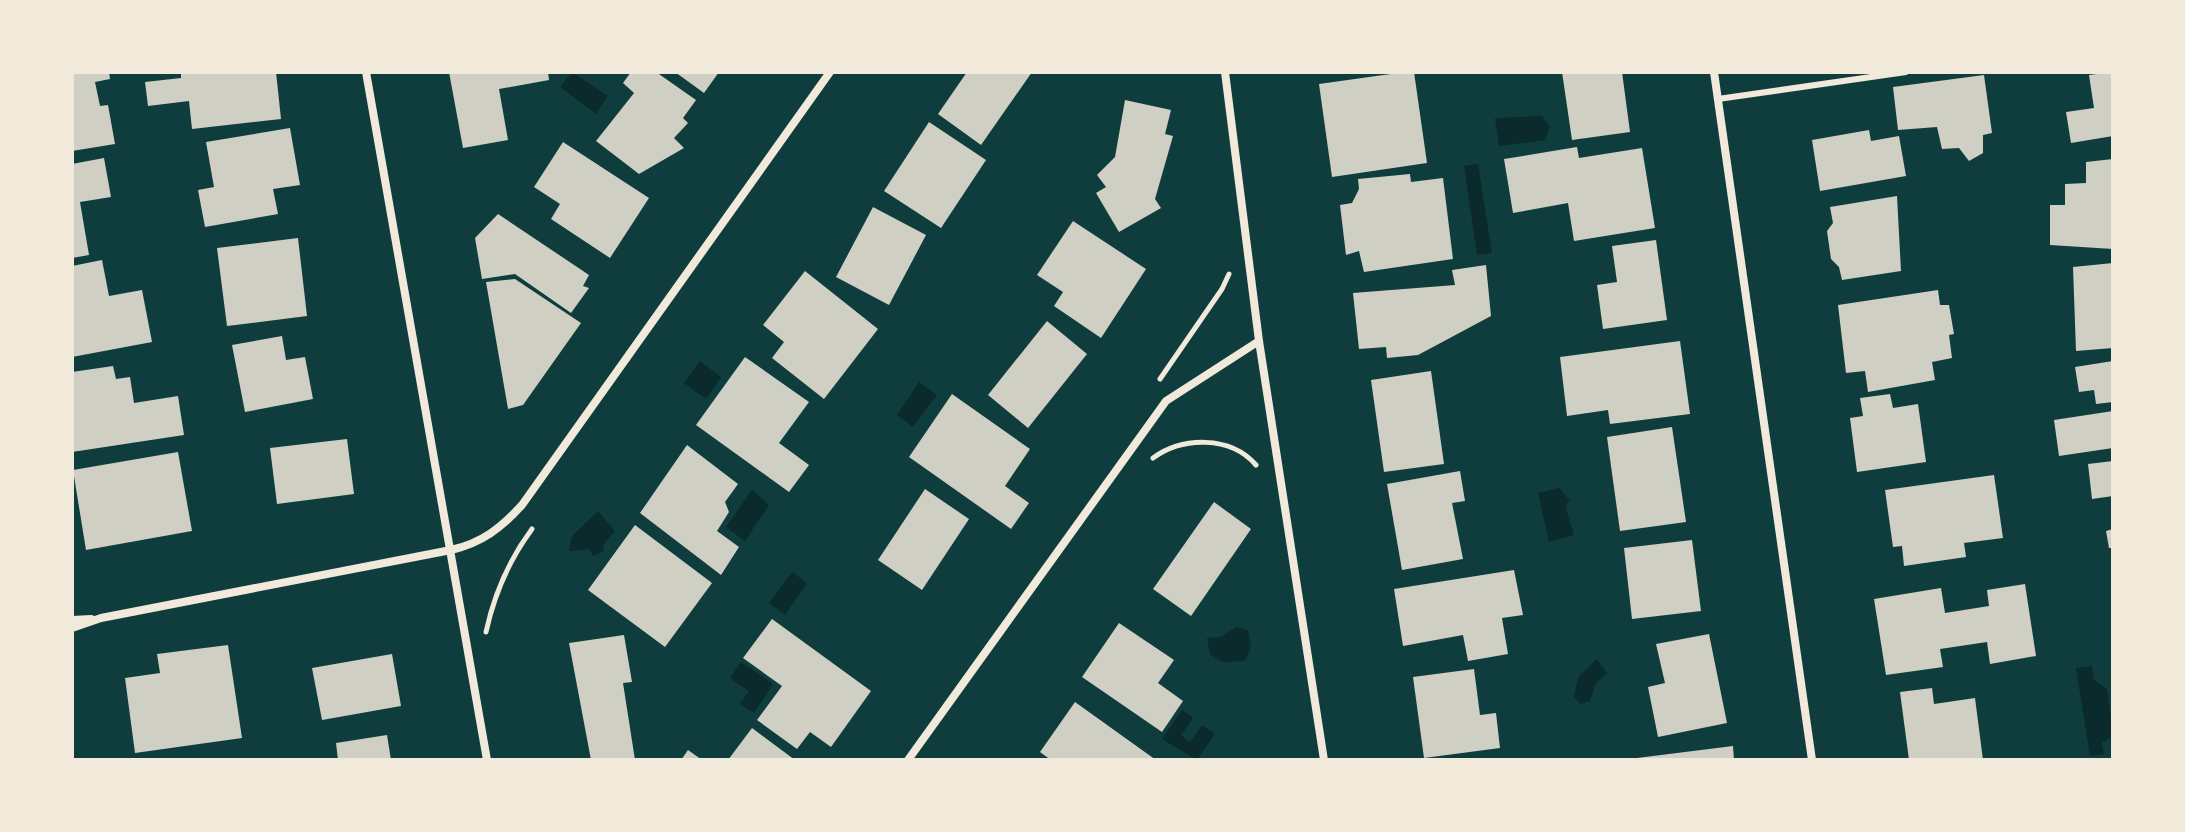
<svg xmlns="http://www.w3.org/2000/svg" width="2185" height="832" font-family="'Source Sans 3',sans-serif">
<rect width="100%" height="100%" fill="#0f3d3e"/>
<path fill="#0a2a2b" d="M 572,72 L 608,96 L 596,114 L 560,87 Z
M 1542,116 L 1550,127 L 1545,140 L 1499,146 L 1495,118 Z
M 1478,164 L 1492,253 L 1477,255 L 1464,166 Z
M 700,361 L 721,377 L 706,399 L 684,383 Z
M 919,382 L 937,395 L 913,427 L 897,415 Z
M 1559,488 L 1570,501 L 1565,506 L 1574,535 L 1549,542 L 1538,493 Z
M 752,490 L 769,505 L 745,541 L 726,527 Z
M 598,511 L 615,531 L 603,545 L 604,551 L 593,556 L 590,549 L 569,551 L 572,536 Z
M 792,572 L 807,583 L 785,615 L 769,603 Z
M 1236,627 L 1248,630 L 1251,648 L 1245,661 L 1222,662 L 1210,654 L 1207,638 L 1221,637 Z
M 1597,659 L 1607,673 L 1596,683 L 1590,701 L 1580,704 L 1574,696 L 1578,677 Z
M 741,662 L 773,684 L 754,713 L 740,704 L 749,691 L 730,678 Z
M 2092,666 L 2094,680 L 2107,689 L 2113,736 L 2102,743 L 2104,754 L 2090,756 L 2076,668 Z
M 1182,710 L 1193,718 L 1181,735 L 1190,742 L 1202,725 L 1215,734 L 1197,760 L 1162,739 Z"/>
<path fill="#cfcfc3" d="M 72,72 L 109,72 L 110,79 L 95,82 L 100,106 L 108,105 L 115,144 L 72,151 Z
M 181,72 L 276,72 L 281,119 L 192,129 L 189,101 L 148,106 L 145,82 L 181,78 Z
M 449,72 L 548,72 L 549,80 L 499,89 L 508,140 L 463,148 Z
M 631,72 L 656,72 L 696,100 L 683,118 L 688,123 L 674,138 L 684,148 L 639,174 L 596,141 L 634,93 L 623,83 Z
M 675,72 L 719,72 L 704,93 Z
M 967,72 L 1032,72 L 981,145 L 938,114 Z
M 1405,72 L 1414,72 L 1427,163 L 1332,177 L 1319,84 Z
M 1562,72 L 1622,72 L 1630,132 L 1572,140 Z
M 2113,72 L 2113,136 L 2071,143 L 2066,112 L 2094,108 L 2089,75 Z
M 1984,75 L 1992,133 L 1983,135 L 1983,153 L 1969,161 L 1959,148 L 1942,149 L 1937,127 L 1898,130 L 1893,87 Z
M 1125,100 L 1171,110 L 1165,134 L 1173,136 L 1155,199 L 1161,208 L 1119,232 L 1096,193 L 1106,187 L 1097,175 L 1115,157 Z
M 929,122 L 986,160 L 941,228 L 884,191 Z
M 290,128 L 300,185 L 273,189 L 278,214 L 205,227 L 198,190 L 214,187 L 206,142 Z
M 1869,130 L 1871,141 L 1899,136 L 1906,176 L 1820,191 L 1812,140 Z
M 563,142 L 649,198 L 610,258 L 551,219 L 560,204 L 534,187 Z
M 1577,147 L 1579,158 L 1642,148 L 1655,228 L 1574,241 L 1568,203 L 1513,213 L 1504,159 Z
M 104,158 L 111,197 L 80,202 L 89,255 L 72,258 L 72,164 Z
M 2113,159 L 2113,249 L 2050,245 L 2050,205 L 2065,205 L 2065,184 L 2086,183 L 2086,162 Z
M 1410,174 L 1411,182 L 1443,178 L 1453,259 L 1364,272 L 1359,251 L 1346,255 L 1340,205 L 1352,203 L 1359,189 L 1358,179 Z
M 1897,196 L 1901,271 L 1842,280 L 1839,267 L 1831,259 L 1827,231 L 1833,223 L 1830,207 Z
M 873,207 L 926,235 L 889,305 L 836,277 Z
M 498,214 L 589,275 L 583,286 L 589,288 L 571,313 L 515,274 L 482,279 L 475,238 Z
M 1073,221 L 1146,269 L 1101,338 L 1054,306 L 1063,292 L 1037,275 Z
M 298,238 L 307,316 L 227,326 L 217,248 Z
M 1656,240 L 1667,320 L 1603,329 L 1597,285 L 1617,282 L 1612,246 Z
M 102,260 L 109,296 L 142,290 L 152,342 L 72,357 L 72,266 Z
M 2113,263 L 2113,348 L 2076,351 L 2073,267 Z
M 1486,265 L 1491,316 L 1418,355 L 1387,358 L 1386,347 L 1359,349 L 1353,293 L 1455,285 L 1452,270 Z
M 805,271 L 878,329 L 824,399 L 772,358 L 784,342 L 763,325 Z
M 515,279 L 581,323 L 523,405 L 508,409 L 486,282 Z
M 1938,290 L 1940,305 L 1949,305 L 1954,334 L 1949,335 L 1952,358 L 1932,362 L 1935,380 L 1868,392 L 1865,371 L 1846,373 L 1838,305 Z
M 1047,321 L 1087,354 L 1028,428 L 988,395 Z
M 282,336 L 286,360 L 305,357 L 313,399 L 245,412 L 232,345 Z
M 1680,341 L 1690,414 L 1610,424 L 1608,410 L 1567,416 L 1560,357 Z
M 745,357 L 809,402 L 779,443 L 809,465 L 789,492 L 696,425 Z
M 2113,361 L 2113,402 L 2096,404 L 2094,390 L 2079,392 L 2075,367 Z
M 113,366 L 116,379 L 130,377 L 134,403 L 178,396 L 184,435 L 72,452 L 72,372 Z
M 1431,371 L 1444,464 L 1384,472 L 1371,380 Z
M 952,394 L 1030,449 L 1005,486 L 1029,503 L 1011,529 L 909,457 Z
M 1890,394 L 1893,408 L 1918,404 L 1926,462 L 1857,472 L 1850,418 L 1863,416 L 1860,398 Z
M 2113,411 L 2113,448 L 2059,456 L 2054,420 Z
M 1672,427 L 1686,522 L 1620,531 L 1607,437 Z
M 347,439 L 354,494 L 277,504 L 270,448 Z
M 687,445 L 738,484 L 725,502 L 729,512 L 717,531 L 739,547 L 721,575 L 640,513 Z
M 178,452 L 192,531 L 86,550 L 73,470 Z
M 2113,461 L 2113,496 L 2092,499 L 2088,464 Z
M 1460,471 L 1465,501 L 1452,503 L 1463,559 L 1402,570 L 1387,484 Z
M 1994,475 L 2003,538 L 1964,543 L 1966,557 L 1904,566 L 1902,546 L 1893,547 L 1885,490 Z
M 925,489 L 969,519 L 922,590 L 878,560 Z
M 1214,502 L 1251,529 L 1191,616 L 1153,589 Z
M 635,525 L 712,583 L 665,647 L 588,590 Z
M 2113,529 L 2113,548 L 2109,548 L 2106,531 Z
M 1692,540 L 1701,611 L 1632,619 L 1624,548 Z
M 1514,570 L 1523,615 L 1502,618 L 1508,654 L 1468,661 L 1463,635 L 1403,646 L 1394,589 Z
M 2025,584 L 2036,656 L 1990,664 L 1987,642 L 1940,649 L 1943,667 L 1886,675 L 1874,599 L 1941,588 L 1945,613 L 1989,606 L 1987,590 Z
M 772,619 L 871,691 L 831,747 L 810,732 L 797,749 L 757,720 L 782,686 L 743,658 Z
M 1119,623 L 1174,660 L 1158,683 L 1183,701 L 1162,732 L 1082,677 Z
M 1709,634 L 1727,723 L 1658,737 L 1648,687 L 1665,683 L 1656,644 Z
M 624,635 L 632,682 L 623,683 L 635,760 L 591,760 L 569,643 Z
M 228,645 L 242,738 L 135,753 L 125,678 L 160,673 L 157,654 Z
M 392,654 L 401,706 L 322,720 L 312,668 Z
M 1474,669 L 1480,715 L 1496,713 L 1500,748 L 1424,758 L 1413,677 Z
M 1932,688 L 1934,704 L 1975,698 L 1983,760 L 1909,760 L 1900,692 Z
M 1075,702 L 1156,760 L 1051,760 L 1040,752 Z
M 752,728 L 795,760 L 728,760 Z
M 387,735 L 391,760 L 338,760 L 336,743 Z
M 1733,746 L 1734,760 L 1637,760 L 1637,758 Z
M 688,750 L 702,760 L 681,760 Z"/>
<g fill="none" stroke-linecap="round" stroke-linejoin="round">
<path stroke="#f1e9da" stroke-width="5" d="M 1160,379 L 1222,289 L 1229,274
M 1153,458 C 1182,437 1230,435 1256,465
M 486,632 C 494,595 509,560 532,529"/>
<path stroke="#f1e9da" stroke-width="6" d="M 1718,99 L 1906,72"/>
<path stroke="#f1e9da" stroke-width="8" d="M 366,72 L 487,760
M 1225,72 L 1259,341 L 1324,760
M 1714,72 L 1812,760
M 72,620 L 91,619
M 72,628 L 101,618 L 451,550 C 482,543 501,528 522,505 L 830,72
M 908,760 L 1166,401 L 1259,341"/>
</g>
<rect width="2185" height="832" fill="none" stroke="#f1e9da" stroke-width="148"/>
</svg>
